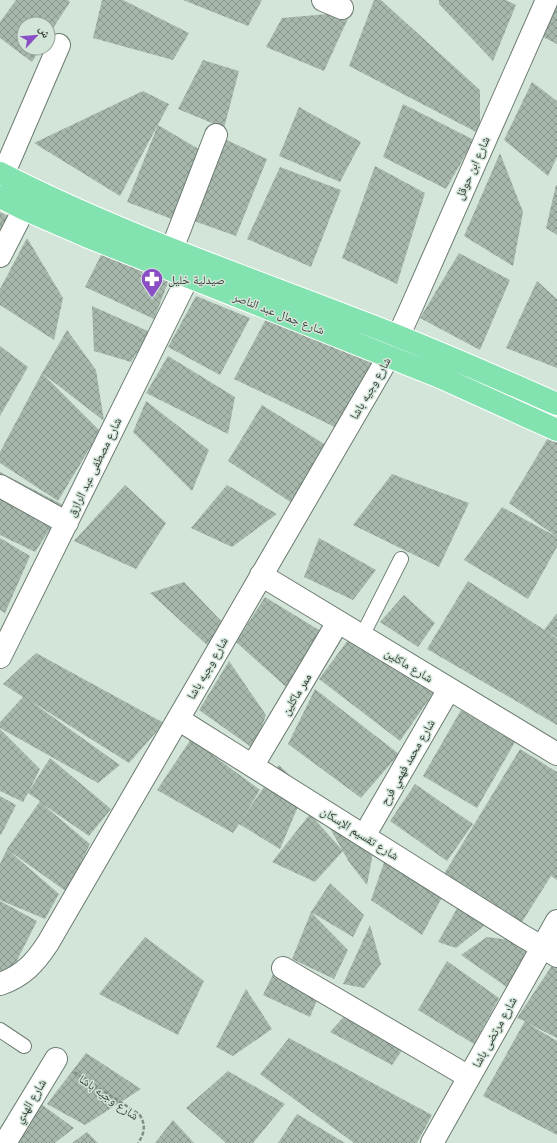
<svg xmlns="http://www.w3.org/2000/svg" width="557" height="1143" font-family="Poppins,'Noto Naskh Arabic',sans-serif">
<defs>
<pattern id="building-cross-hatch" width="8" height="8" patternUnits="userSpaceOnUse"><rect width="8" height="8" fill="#a7b7ac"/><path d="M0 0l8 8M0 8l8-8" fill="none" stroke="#89968d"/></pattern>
</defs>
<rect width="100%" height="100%" fill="#d3e5d8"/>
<path fill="url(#building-cross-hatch)" d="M 16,0 L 68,0 L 70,2 L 48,36 L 48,24 L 24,24 L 24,48 L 41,48 L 32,62 L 0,38 L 0,22 Z
M 102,0 L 123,0 L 189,33 L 173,60 L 93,38 Z
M 183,0 L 262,0 L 248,26 Z
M 374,0 L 381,0 L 480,90 L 480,134 L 349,66 Z
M 439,0 L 506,0 L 516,5 L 493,61 L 439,4 Z
M 557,0 L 557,44 L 541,36 Z
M 351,12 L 324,71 L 266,47 L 282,18 Z
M 203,60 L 239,71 L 224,128 L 178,109 Z
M 532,82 L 557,101 L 557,157 L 548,176 L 504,140 Z
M 143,91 L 169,104 L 120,196 L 34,143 Z
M 403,104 L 474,140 L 446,189 L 383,157 Z
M 299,107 L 361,142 L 340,182 L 279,156 Z
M 158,125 L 202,151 L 177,221 L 127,202 Z
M 216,135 L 267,159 L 236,236 L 191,220 Z
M 500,153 L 523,212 L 513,266 L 464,236 Z
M 375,166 L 425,193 L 397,284 L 342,258 Z
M 280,167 L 341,190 L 311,267 L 247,239 Z
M 556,185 L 557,185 L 557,235 L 546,228 Z
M 0,212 L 12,218 L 0,240 Z
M 27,238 L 63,298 L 54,340 L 0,305 L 0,289 Z
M 106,245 L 169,280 L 154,319 L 85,287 Z
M 459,253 L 510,280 L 480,350 L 420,318 Z
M 537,281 L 557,299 L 557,368 L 506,348 Z
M 196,296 L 250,318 L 220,375 L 168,347 Z
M 92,306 L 150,332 L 131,362 L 94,351 Z
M 266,319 L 374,362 L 339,429 L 234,379 Z
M 67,330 L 96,370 L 104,421 L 42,373 Z
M 0,346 L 28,367 L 0,416 Z
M 168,356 L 235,397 L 228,434 L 146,393 Z
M 42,373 L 100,431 L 58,501 L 0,463 L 0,452 Z
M 146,401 L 209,450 L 192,491 L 133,432 Z
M 262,405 L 329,447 L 295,505 L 228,461 Z
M 549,436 L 557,442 L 557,537 L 509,503 Z
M 0,472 L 65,506 L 35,552 L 0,535 Z
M 392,474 L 469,503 L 439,567 L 353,525 Z
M 125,485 L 166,523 L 136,569 L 74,541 Z
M 227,485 L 277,514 L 232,547 L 191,528 Z
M 502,507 L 557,537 L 557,547 L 528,599 L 464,560 Z
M 0,538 L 30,556 L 5,613 L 0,610 Z
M 319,538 L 376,570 L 353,600 L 304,577 Z
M 468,581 L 557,638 L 557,725 L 427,649 Z
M 184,582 L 224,624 L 207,645 L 150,593 Z
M 404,595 L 435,623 L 418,647 L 380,622 Z
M 265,597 L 319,630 L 295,695 L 236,642 Z
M 557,613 L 557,637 L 544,630 Z
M 354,632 L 434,692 L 400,741 L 319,679 Z
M 36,653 L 164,723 L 129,763 L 29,700 L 120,765 L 98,783 L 0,728 L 0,722 L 23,697 L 3,684 Z
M 229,661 L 266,715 L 254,749 L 199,710 Z
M 315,689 L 399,754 L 361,798 L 288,744 Z
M 461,710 L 515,742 L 477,808 L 423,776 Z
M 0,729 L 40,769 L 29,791 L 50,758 L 111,809 L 89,836 L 41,803 L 90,844 L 67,892 L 8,850 L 59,894 L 45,919 L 0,900 L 0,864 L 7,849 L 40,801 L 28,793 L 23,802 L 0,791 Z
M 191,739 L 260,790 L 244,816 L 279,765 L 305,790 L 280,849 L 239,824 L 233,833 L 157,790 Z
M 520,749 L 557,772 L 557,880 L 551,876 L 522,922 L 444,874 Z
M 415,784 L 473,824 L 447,861 L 390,821 Z
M 0,796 L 16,805 L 1,835 L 0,834 Z
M 310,814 L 343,851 L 315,882 L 272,862 Z
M 327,823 L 373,853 L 367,885 L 349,862 Z
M 388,851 L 447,888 L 422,935 L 371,900 Z
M 330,883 L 364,915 L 353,937 L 311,912 Z
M 463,898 L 494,918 L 456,948 L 438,942 Z
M 0,901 L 37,921 L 6,982 L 0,976 Z
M 311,912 L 348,950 L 334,979 L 292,959 Z
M 370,925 L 381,964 L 364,988 L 343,984 Z
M 145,937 L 204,981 L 178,1035 L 99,994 Z
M 487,937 L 534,943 L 508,988 L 461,955 Z
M 557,958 L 557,1038 L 527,1023 L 557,1041 L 557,1135 L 483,1096 L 525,1021 L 517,1018 Z
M 447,961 L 499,998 L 474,1044 L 418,1010 Z
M 275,970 L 317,1000 L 310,1017 L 263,995 Z
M 246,989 L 272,1029 L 233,1056 L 216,1047 Z
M 347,1013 L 403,1049 L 392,1065 L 330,1032 Z
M 289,1038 L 432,1115 L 417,1143 L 354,1143 L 260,1074 Z
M 86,1053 L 141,1089 L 85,1125 L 47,1104 Z
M 228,1071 L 285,1104 L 253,1143 L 226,1143 L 186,1108 Z
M 41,1104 L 74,1128 L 55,1143 L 14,1143 Z
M 297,1114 L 345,1143 L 278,1143 Z
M 173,1120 L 194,1143 L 155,1143 Z
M 87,1132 L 98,1143 L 72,1143 Z"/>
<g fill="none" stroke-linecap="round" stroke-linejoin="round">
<g stroke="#6c7b70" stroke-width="16">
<path id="service" d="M 362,636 L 401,559
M 0,1030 L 24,1046"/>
</g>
<g stroke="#6c7b70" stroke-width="24">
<path id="minor" d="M 323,0 L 342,8
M 3,175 L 59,45
M 172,249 L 216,135
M 0,256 L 24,209
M 0,486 L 67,523
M 261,575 L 557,754
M 0,657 L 188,277
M 178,719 L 521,935 L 557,956
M 253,765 L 338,622
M 364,836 L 449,689
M 283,968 L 469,1077
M 0,984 C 23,976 35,963 48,943 L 389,356 L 408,315 L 547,0
M 5,1143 L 56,1059
M 432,1143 L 557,921"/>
</g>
<g stroke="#fff" stroke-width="24">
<path id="primary" d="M 0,173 C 115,232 238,274 359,321 C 426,346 491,375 557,404
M 0,197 L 24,209 L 86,236 L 440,377 L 557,430"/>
</g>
<path stroke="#828f86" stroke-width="2.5" stroke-dasharray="4 2" stroke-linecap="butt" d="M 74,1072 L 139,1114 C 146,1124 145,1133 138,1143"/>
<use href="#service" stroke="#fff" stroke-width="14"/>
<use href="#minor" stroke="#fff" stroke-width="22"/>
<use href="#primary" stroke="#82e3b0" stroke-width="22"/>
</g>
<defs>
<g id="pharmacy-pin" transform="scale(1.15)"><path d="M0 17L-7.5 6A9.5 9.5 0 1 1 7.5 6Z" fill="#8a4fc5" stroke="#d3e5d8"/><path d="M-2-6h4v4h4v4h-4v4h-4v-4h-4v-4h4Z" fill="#fff"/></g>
</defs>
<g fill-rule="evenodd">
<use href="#pharmacy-pin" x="152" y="279"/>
</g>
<g text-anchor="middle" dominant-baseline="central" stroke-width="3" stroke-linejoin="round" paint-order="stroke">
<g font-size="12" fill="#373e39" stroke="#d3e5d8">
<text transform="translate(472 168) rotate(-66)">شارع ابن حوقل</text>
<text transform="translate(279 313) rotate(21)">شارع جمال عبد الناصر</text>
<text transform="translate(370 388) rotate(-60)">شارع وجيه باشا</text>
<text transform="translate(94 467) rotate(-64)">شارع مصطفى عبد الرازق</text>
<text transform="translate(409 665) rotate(31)">شارع ماكلين</text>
<text transform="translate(207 668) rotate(-60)">شارع وجيه باشا</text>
<text transform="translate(296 694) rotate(-59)">ممر ماكلين</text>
<text transform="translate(407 762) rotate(-60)">شارع محمد فهمي فرح</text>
<text transform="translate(360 833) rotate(32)">شارع تقسيم الإسكان</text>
<text transform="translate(494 1032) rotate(-61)">شارع مرتضى باشا</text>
<text transform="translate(109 1097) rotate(35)">شارع وجيه باشا</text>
<text transform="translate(30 1101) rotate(-59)">شارع الهدي</text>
</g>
<g font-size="12" fill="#373e39" stroke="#d3e5d8" text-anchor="start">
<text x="168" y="279">صيدلية خليل</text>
</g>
</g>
<g transform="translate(36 36) rotate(64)"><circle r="19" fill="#d3e5d8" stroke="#95a298"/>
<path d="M0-3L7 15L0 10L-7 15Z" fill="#8a4fc5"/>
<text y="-6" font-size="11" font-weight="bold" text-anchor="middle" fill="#373e39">ش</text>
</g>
</svg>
